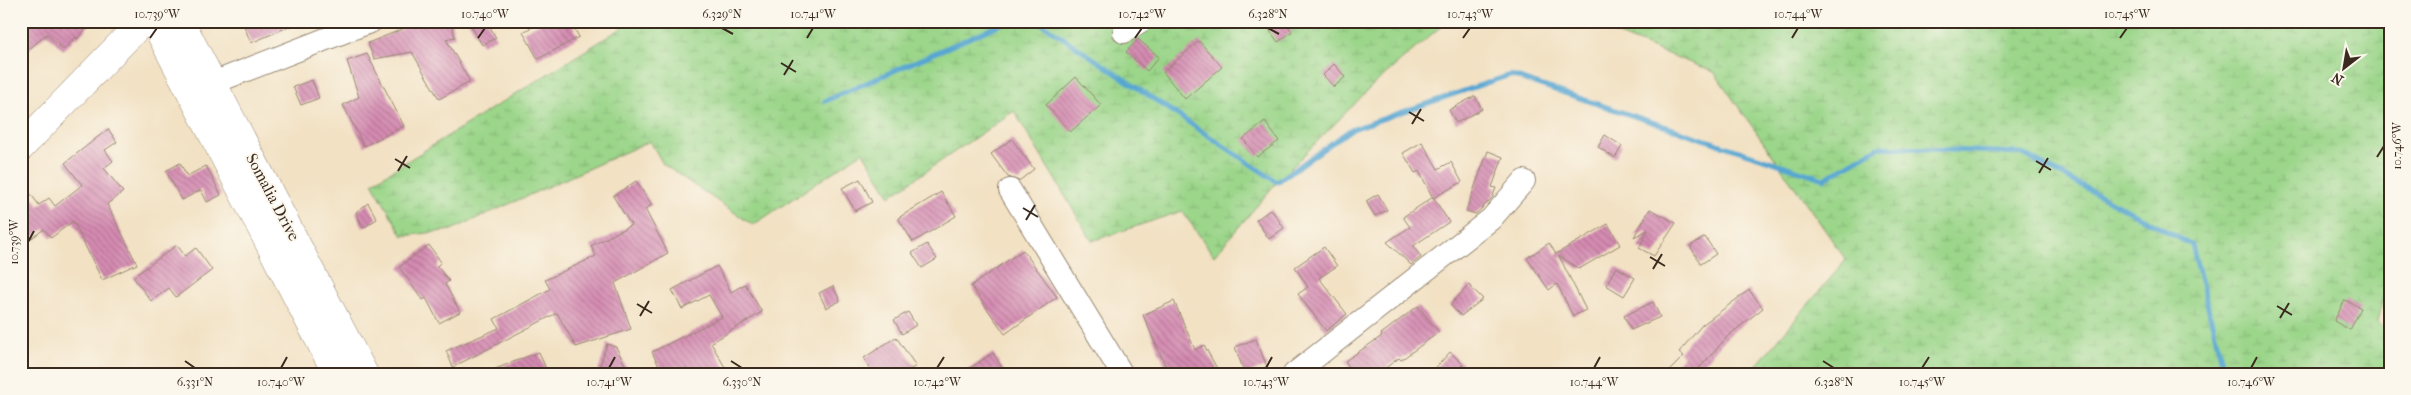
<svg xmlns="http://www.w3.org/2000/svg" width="2411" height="395" font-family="'IM FELL French Canon',serif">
<defs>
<pattern id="wetland-marsh" width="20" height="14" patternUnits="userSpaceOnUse" patternTransform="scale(1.25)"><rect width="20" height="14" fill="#9bd68a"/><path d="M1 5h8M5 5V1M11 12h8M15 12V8" fill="none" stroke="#86b877"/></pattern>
<pattern id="building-back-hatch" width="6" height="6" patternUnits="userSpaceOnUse" patternTransform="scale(1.25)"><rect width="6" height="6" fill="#d58bb2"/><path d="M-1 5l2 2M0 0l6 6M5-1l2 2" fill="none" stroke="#ae7290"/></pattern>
</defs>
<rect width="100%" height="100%" fill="#fbf7ec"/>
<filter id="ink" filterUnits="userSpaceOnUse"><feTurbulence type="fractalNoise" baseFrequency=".02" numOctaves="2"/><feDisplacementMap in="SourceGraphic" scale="10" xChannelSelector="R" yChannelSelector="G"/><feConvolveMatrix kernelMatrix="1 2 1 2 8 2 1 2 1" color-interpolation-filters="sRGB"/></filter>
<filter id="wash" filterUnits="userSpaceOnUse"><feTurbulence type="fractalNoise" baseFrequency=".0096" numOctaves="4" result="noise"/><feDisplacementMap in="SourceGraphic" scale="20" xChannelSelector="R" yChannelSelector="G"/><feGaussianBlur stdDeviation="1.12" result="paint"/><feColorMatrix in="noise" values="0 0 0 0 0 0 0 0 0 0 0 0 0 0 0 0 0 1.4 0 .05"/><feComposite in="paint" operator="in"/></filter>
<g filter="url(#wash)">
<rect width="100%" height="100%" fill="#f2e1c3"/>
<path fill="url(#wetland-marsh)" stroke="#6b8054" d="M 633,21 L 1447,21 L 1372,86 L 1277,182 L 1214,256 L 1182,211 L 1092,241 L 1014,111 L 890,196 L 863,152 L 753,225 L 663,164 L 650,141 L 451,230 L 403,236 L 372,183 Z
M 1583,21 L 2390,21 L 2390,274 L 2377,322 L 2390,332 L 2390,374 L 1749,374 L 1846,260 L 1714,72 Z"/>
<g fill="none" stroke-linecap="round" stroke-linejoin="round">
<path stroke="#57a6d1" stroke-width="5" d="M 1038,21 L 1277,182 L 1350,130 L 1510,75 L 1824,179 L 1879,147 L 2021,153 L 2192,245 L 2225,374
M 825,101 L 1008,21"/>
</g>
<g id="blocks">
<path fill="url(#building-back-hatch)" d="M 21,21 L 93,21 L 77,39 L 76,37 L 63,50 L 47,34 L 21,56 Z
M 242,21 L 302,21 L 251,43 Z
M 430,21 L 451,21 L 455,37 L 446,39 L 470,82 L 439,99 L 412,52 L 374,59 L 368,43 L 410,26 Z
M 468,21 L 487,21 L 496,38 L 482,45 Z
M 544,21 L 570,21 L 579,37 L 538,59 L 523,32 Z
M 1263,21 L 1285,21 L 1292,32 L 1278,42 Z
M 1138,39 L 1159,57 L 1147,71 L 1126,52 Z
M 1199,41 L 1222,67 L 1185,99 L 1163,72 Z
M 367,54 L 404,126 L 364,146 L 343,105 L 359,97 L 347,61 Z
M 1334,64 L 1345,77 L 1334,87 L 1323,75 Z
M 1076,77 L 1101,105 L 1070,132 L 1046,105 Z
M 312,80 L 319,98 L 301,105 L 293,87 Z
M 1475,96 L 1482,109 L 1456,123 L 1449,110 Z
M 1265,122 L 1279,141 L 1257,157 L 1243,139 Z
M 108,129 L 117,142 L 105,150 L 113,161 L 104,168 L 123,192 L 107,204 L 137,264 L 102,280 L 73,221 L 51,238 L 44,229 L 21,246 L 21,181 L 39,205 L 49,198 L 55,206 L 82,185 L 65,163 Z
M 1605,135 L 1622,146 L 1615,158 L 1598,147 Z
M 1012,139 L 1034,169 L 1019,181 L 1008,177 L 991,154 Z
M 1422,142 L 1438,169 L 1451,162 L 1462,182 L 1433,198 L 1419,171 L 1415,173 L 1403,153 Z
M 1488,151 L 1503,157 L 1492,187 L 1496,188 L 1492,198 L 1476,214 L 1466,211 Z
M 180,163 L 187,176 L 206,166 L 221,195 L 207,202 L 201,190 L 182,200 L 166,171 Z
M 860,179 L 872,202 L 855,211 L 842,188 Z
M 636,181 L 652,205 L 645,209 L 668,253 L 615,283 L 631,329 L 576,347 L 557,313 L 453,367 L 446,351 L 499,328 L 494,319 L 550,289 L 545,280 L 596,256 L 591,246 L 631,225 L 613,196 Z
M 941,192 L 956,216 L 913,242 L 898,218 Z
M 1378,194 L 1387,210 L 1375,216 L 1366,201 Z
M 1433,197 L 1449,222 L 1413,246 L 1421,257 L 1411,265 L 1387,242 L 1410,227 L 1403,217 Z
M 368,203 L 377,219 L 363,228 L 356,212 Z
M 1271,209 L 1284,228 L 1269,239 L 1256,220 Z
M 1650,209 L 1676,223 L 1654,256 L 1639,248 L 1648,230 L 1634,237 Z
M 1608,224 L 1620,245 L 1579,269 L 1559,256 L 1586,310 L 1573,316 L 1557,284 L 1549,290 L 1527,258 L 1549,243 L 1556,254 Z
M 1705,237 L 1716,254 L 1701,264 L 1690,246 Z
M 927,244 L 937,259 L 922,268 L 912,253 Z
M 177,245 L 185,256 L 196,248 L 212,270 L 176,297 L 169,288 L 151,301 L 133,277 Z
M 429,245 L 441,262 L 437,266 L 449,281 L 445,284 L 460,312 L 439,323 L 426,298 L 423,300 L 399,267 Z
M 1324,247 L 1337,266 L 1319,278 L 1347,314 L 1326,331 L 1298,294 L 1308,287 L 1295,267 Z
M 1023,250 L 1057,297 L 1005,334 L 971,286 Z
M 717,266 L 731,292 L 745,284 L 762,312 L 711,343 L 729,374 L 689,374 L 686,368 L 674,374 L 663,374 L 652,352 L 722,317 L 709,295 L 682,309 L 672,290 Z
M 1616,267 L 1635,278 L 1624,296 L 1606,285 Z
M 1469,285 L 1483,299 L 1461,316 L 1450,305 Z
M 833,286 L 840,301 L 826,308 L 819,293 Z
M 1749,290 L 1763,308 L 1728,336 L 1694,374 L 1666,374 L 1684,356 L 1679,352 L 1702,325 Z
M 2345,300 L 2361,308 L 2350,330 L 2334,321 Z
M 1174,301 L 1195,350 L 1204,345 L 1220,374 L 1169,374 L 1143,315 Z
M 1653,302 L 1660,317 L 1631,330 L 1624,316 Z
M 1418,306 L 1439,332 L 1401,360 L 1399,358 L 1377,374 L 1354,374 L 1345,361 L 1382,336 L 1381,334 Z
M 908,312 L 916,325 L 902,334 L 894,320 Z
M 896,337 L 916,366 L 903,374 L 873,374 L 864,358 Z
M 1256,339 L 1267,367 L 1245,374 L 1235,347 Z
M 607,344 L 616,347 L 630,374 L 606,374 L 598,371 Z
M 539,352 L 548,374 L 485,374 L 485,373 Z
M 1450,352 L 1463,364 L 1453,374 L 1430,374 Z
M 993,353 L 1006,374 L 961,374 Z"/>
</g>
</g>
<g filter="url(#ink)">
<use href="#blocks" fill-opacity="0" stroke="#968670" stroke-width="1"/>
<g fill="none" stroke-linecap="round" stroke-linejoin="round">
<g stroke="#968670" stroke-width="24">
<path id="minor" d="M 1124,32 L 1141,21
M 213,83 L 372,21
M 1010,190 L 1122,374
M 1294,374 L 1491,219 L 1524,181"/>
</g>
<g stroke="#968670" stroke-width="29">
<path id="major" d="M 154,21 L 337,374
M 180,21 L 364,374
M 21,147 L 143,21"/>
</g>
<use href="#minor" stroke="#fff" stroke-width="22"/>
<use href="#major" stroke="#fff" stroke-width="28"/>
</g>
</g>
<path fill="none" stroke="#3b2a1e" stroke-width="2" d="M 722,28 L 733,34M 1268,28 L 1279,34M 150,38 L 157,28M 478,38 L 485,28M 807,38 L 813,28M 1135,38 L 1142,28M 1463,38 L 1470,28M 1792,38 L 1798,28M 2120,38 L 2127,28M 781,63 L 796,72M 784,75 L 793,60M 1409,112 L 1424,121M 1412,124 L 1421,109M 2377,157 L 2384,146M 395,159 L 410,168M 2036,161 L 2051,170M 398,171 L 407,156M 2039,173 L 2048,158M 1023,208 L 1038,217M 1026,220 L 1035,205M 28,242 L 34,231M 1650,257 L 1665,266M 1653,269 L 1662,254M 637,304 L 652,313M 2277,306 L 2292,315M 640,316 L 649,301M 2280,318 L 2289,303M 185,361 L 195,368M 731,361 L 742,368M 1823,361 L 1834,368M 281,368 L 287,357M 609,368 L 615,357M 937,368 L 944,357M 1266,368 L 1272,357M 1594,368 L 1600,357M 1922,368 L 1929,357M 2251,368 L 2257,357"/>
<g text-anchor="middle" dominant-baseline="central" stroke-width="4" stroke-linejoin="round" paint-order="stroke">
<g font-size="16" fill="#3b2a1e" stroke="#fbf7ec">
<text transform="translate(273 197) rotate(62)">Somalia Drive</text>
</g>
</g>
<rect width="2411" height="395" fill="none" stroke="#fbf7ec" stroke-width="55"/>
<g transform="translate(2344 68) rotate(211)" stroke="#fbf7ec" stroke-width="4" paint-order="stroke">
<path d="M0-4L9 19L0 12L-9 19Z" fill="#3b2a1e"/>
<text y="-8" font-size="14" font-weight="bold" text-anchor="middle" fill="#3b2a1e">N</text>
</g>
<rect x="28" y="28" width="2356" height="340" fill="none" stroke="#3b2a1e" stroke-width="2"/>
<g font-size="12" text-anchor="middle" fill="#3b2a1e">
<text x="157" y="18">10.739°W</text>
<text x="485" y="18">10.740°W</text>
<text x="722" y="18">6.329°N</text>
<text x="813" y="18">10.741°W</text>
<text x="1142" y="18">10.742°W</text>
<text x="1268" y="18">6.328°N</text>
<text x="1470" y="18">10.743°W</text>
<text x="1798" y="18">10.744°W</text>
<text x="2127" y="18">10.745°W</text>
<text transform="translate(2397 146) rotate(-90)" y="4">10.746°W</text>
<text transform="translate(14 242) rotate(-90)" y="4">10.739°W</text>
<text x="195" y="386">6.331°N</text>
<text x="281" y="386">10.740°W</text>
<text x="609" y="386">10.741°W</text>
<text x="742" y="386">6.330°N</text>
<text x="937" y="386">10.742°W</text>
<text x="1266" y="386">10.743°W</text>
<text x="1594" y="386">10.744°W</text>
<text x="1834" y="386">6.328°N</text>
<text x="1922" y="386">10.745°W</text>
<text x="2251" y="386">10.746°W</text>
</g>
</svg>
